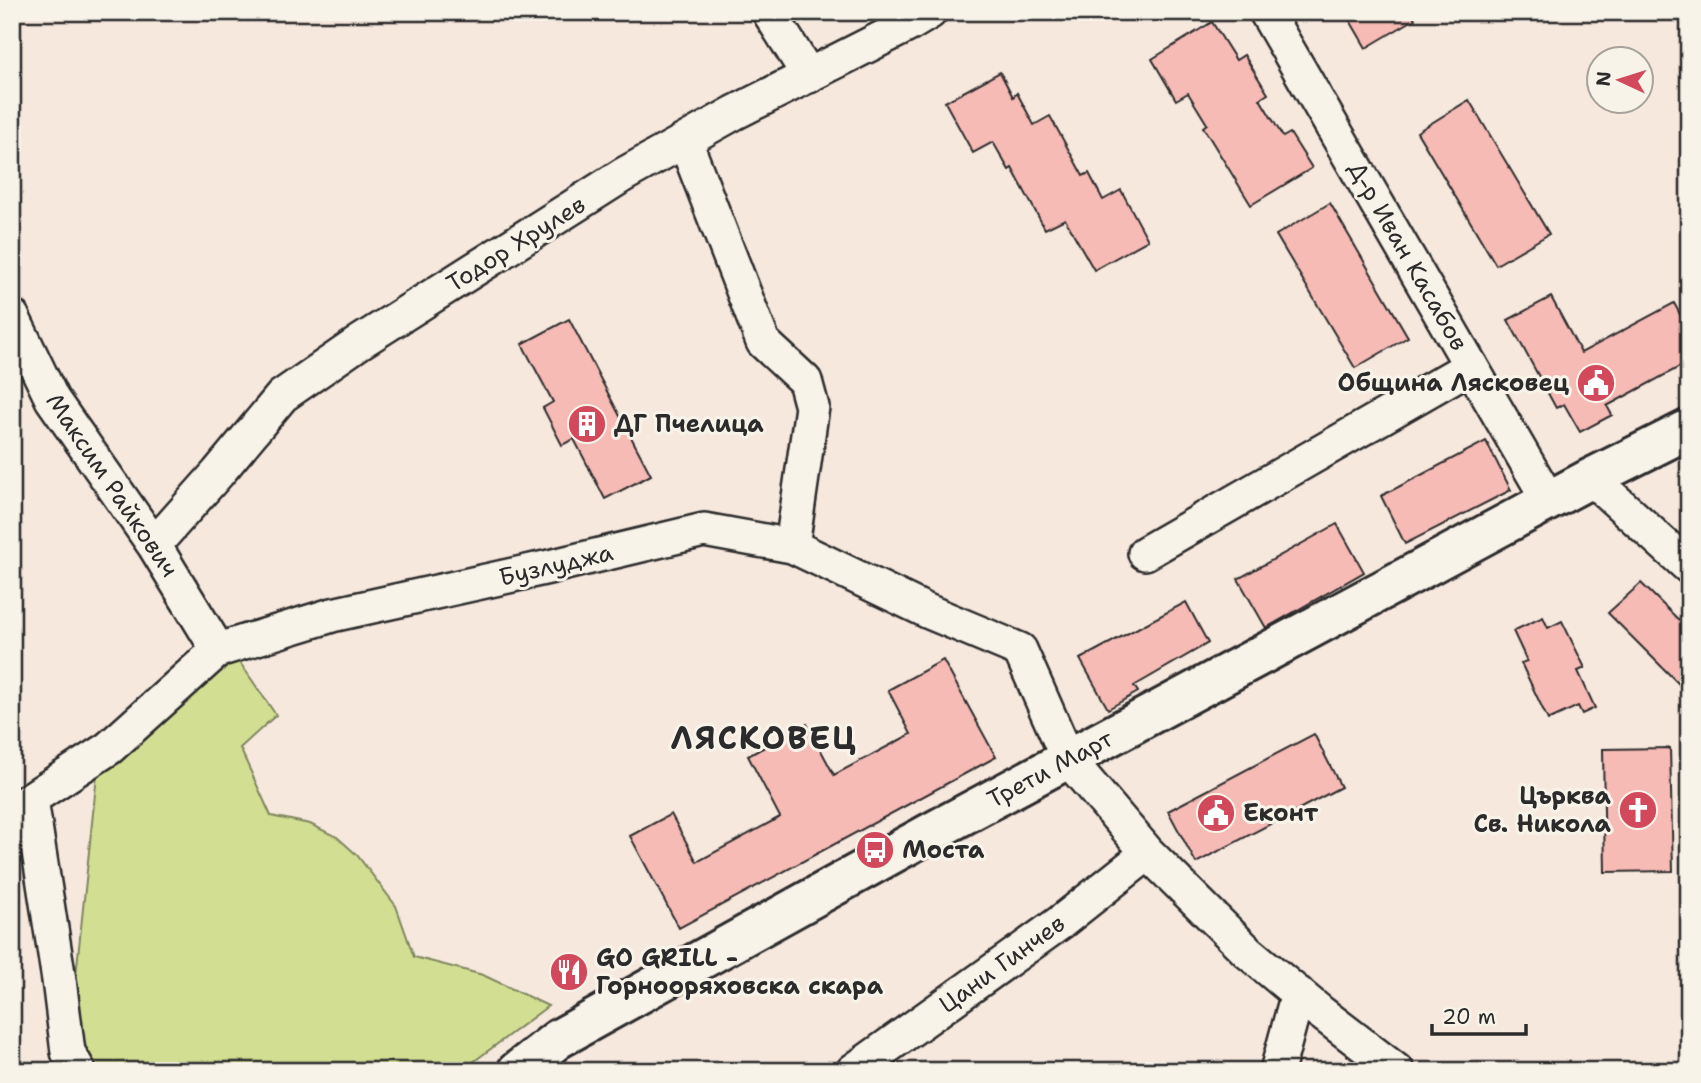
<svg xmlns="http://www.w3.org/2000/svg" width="1701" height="1083" font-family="'Shantell Sans',sans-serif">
<rect width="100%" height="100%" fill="#f7e8de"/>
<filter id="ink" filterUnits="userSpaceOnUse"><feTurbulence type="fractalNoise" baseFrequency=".0143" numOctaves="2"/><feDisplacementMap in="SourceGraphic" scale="14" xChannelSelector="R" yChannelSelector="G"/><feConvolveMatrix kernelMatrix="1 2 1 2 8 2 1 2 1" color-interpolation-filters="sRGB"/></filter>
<g filter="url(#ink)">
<path fill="#d2df93" stroke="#7e855f" stroke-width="2" d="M 232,651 L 276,715 L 240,748 L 271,816 L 310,824 L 337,837 L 357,855 L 396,906 L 414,957 L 483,975 L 548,1006 L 461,1071 L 79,1071 L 68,1052 L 97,775 Z"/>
<path fill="#f7bbb6" stroke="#2b2b2b" stroke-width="2" d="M 1345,12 L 1411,12 L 1415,19 L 1366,48 Z
M 1212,22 L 1236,60 L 1244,55 L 1268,94 L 1260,99 L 1283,137 L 1290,133 L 1312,168 L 1251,205 L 1203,127 L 1207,124 L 1188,93 L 1176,100 L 1152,59 Z
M 1000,72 L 1013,97 L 1017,93 L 1034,125 L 1050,116 L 1083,176 L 1089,173 L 1103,200 L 1121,190 L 1148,240 L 1094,270 L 1065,219 L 1045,229 L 1012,168 L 1009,170 L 993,142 L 973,153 L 945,102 Z
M 1469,100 L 1549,234 L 1496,265 L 1417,132 Z
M 1330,203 L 1408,337 L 1355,368 L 1276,235 Z
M 1551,297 L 1581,353 L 1674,303 L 1689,331 L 1689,362 L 1607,406 L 1612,415 L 1580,432 L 1564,404 L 1556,408 L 1508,320 Z
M 569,319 L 651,475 L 605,499 L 574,439 L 562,445 L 543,408 L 553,402 L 522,344 Z
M 1486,441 L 1511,490 L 1405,544 L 1381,496 Z
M 1337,524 L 1364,572 L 1266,628 L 1238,579 Z
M 1641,583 L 1689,630 L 1689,694 L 1608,613 Z
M 1186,602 L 1208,643 L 1134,686 L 1138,692 L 1108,709 L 1080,659 Z
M 1543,617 L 1548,628 L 1562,621 L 1585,668 L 1578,671 L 1595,708 L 1582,714 L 1578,706 L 1548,720 L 1521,663 L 1527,661 L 1513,631 Z
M 943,660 L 996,757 L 679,928 L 630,836 L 671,814 L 697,862 L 780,817 L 748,756 L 807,724 L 834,775 L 911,734 L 888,690 Z
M 1314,734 L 1341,787 L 1196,863 L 1168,811 Z
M 1670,748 L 1673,871 L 1605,872 L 1603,749 Z"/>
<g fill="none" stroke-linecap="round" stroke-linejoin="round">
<g stroke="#2b2b2b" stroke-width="38">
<path id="minor" d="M 769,12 L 809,76
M 1266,12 L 1549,501
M 685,141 L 763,342 L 805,381 L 812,407 L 792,546
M 12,316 L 52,399 L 154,545 L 218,650
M 1591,478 L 1689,567
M 154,545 L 218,473 L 282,396 L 360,342 L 623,175 L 734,113 L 910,24 L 930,12
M 1145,553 L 1471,366
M 31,800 L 59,980 L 68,1052 L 79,1071
M 12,811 L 109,748 L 218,650 L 332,615 L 549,567 L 704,530 L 792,546 L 927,611 L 1020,650 L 1068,759 L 1148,853 L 1248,952 L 1320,1012 L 1397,1071
M 853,1071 L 1061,922 L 1148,853
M 1277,1071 L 1298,993"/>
</g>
<g stroke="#2b2b2b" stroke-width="44">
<path id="tertiary" d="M 517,1071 L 558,1039 L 928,834 L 1591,478 L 1689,429"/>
</g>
<use href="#minor" stroke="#f7f3e8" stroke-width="33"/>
<use href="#tertiary" stroke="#f7f3e8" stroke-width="38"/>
</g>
</g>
<defs>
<g id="civic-disc" transform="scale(2.0125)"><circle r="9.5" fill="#d1495b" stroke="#f7f3e8"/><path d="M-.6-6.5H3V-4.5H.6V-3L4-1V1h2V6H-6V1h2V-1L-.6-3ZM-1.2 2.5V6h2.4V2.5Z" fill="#fff"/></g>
<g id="building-disc" transform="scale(2.0125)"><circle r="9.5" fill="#d1495b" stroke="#f7f3e8"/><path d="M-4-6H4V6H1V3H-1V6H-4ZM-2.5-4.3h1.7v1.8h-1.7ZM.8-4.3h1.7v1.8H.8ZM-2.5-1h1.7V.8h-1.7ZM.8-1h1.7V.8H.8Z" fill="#fff"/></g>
<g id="church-disc" transform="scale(2.0125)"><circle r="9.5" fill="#d1495b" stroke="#f7f3e8"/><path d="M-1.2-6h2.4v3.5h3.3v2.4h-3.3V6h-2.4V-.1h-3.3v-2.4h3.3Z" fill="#fff"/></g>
<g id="bus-disc" transform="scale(2.0125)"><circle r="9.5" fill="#d1495b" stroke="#f7f3e8"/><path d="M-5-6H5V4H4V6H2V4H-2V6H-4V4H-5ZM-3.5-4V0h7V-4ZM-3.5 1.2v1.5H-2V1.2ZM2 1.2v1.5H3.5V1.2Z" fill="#fff"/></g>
<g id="restaurant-disc" transform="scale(2.0125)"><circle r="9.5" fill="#d1495b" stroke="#f7f3e8"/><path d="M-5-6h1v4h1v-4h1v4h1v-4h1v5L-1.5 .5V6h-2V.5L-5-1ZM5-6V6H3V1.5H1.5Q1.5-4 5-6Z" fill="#fff"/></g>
</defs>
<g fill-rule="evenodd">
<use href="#civic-disc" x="1596" y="383"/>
<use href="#building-disc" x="587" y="424"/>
<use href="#church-disc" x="1638" y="810"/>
<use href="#civic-disc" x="1216" y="813"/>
<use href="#bus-disc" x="875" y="850"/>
<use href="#restaurant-disc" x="569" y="972"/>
</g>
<g text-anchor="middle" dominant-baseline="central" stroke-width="6" stroke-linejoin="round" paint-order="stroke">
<g font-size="24" fill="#2b2b2b" stroke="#f7f3e8">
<text transform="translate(516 244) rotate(-32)">Тодор Хрулев</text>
<text transform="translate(1408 256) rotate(60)">Д-р Иван Касабов</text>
<text transform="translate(112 485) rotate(56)">Максим Райкович</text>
<text transform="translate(556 565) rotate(-13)">Бузлуджа</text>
<text transform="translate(1050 769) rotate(-28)">Трети Март</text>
<text transform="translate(1002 964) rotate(-36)">Цани Гинчев</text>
</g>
<g font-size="24" font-weight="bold" fill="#2b2b2b" stroke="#f7f3e8" text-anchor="start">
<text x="1569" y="383" text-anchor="end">Община Лясковец</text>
<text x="614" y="424">ДГ Пчелица</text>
<text x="1611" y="796" text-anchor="end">Църква<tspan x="1611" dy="28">Св. Никола</tspan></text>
<text x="1243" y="813">Еконт</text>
<text x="902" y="850">Моста</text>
<text x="596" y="958">GO GRILL -<tspan x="596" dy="28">Горнооряховска скара</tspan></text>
</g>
<g font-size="32" font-weight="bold" letter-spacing="2" fill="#2b2b2b" stroke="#f7f3e8">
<text x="764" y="737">ЛЯСКОВЕЦ</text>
</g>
</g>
<rect width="1701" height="1083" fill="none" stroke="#f7f3e8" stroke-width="42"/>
<rect x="21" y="21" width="1659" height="1041" fill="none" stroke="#2b2b2b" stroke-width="2.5" filter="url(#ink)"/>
<g transform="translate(1620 80) rotate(274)"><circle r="33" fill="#f7f3e8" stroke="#a5a39c" stroke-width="2"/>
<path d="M0-5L12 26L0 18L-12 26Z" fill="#d1495b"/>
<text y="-10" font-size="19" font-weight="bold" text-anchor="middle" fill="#2b2b2b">N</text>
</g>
<path d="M1432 1024v10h94v-10" fill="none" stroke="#2b2b2b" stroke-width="3.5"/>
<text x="1442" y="1024" font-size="21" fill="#2b2b2b" stroke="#f7f3e8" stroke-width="5" paint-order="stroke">20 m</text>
</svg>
